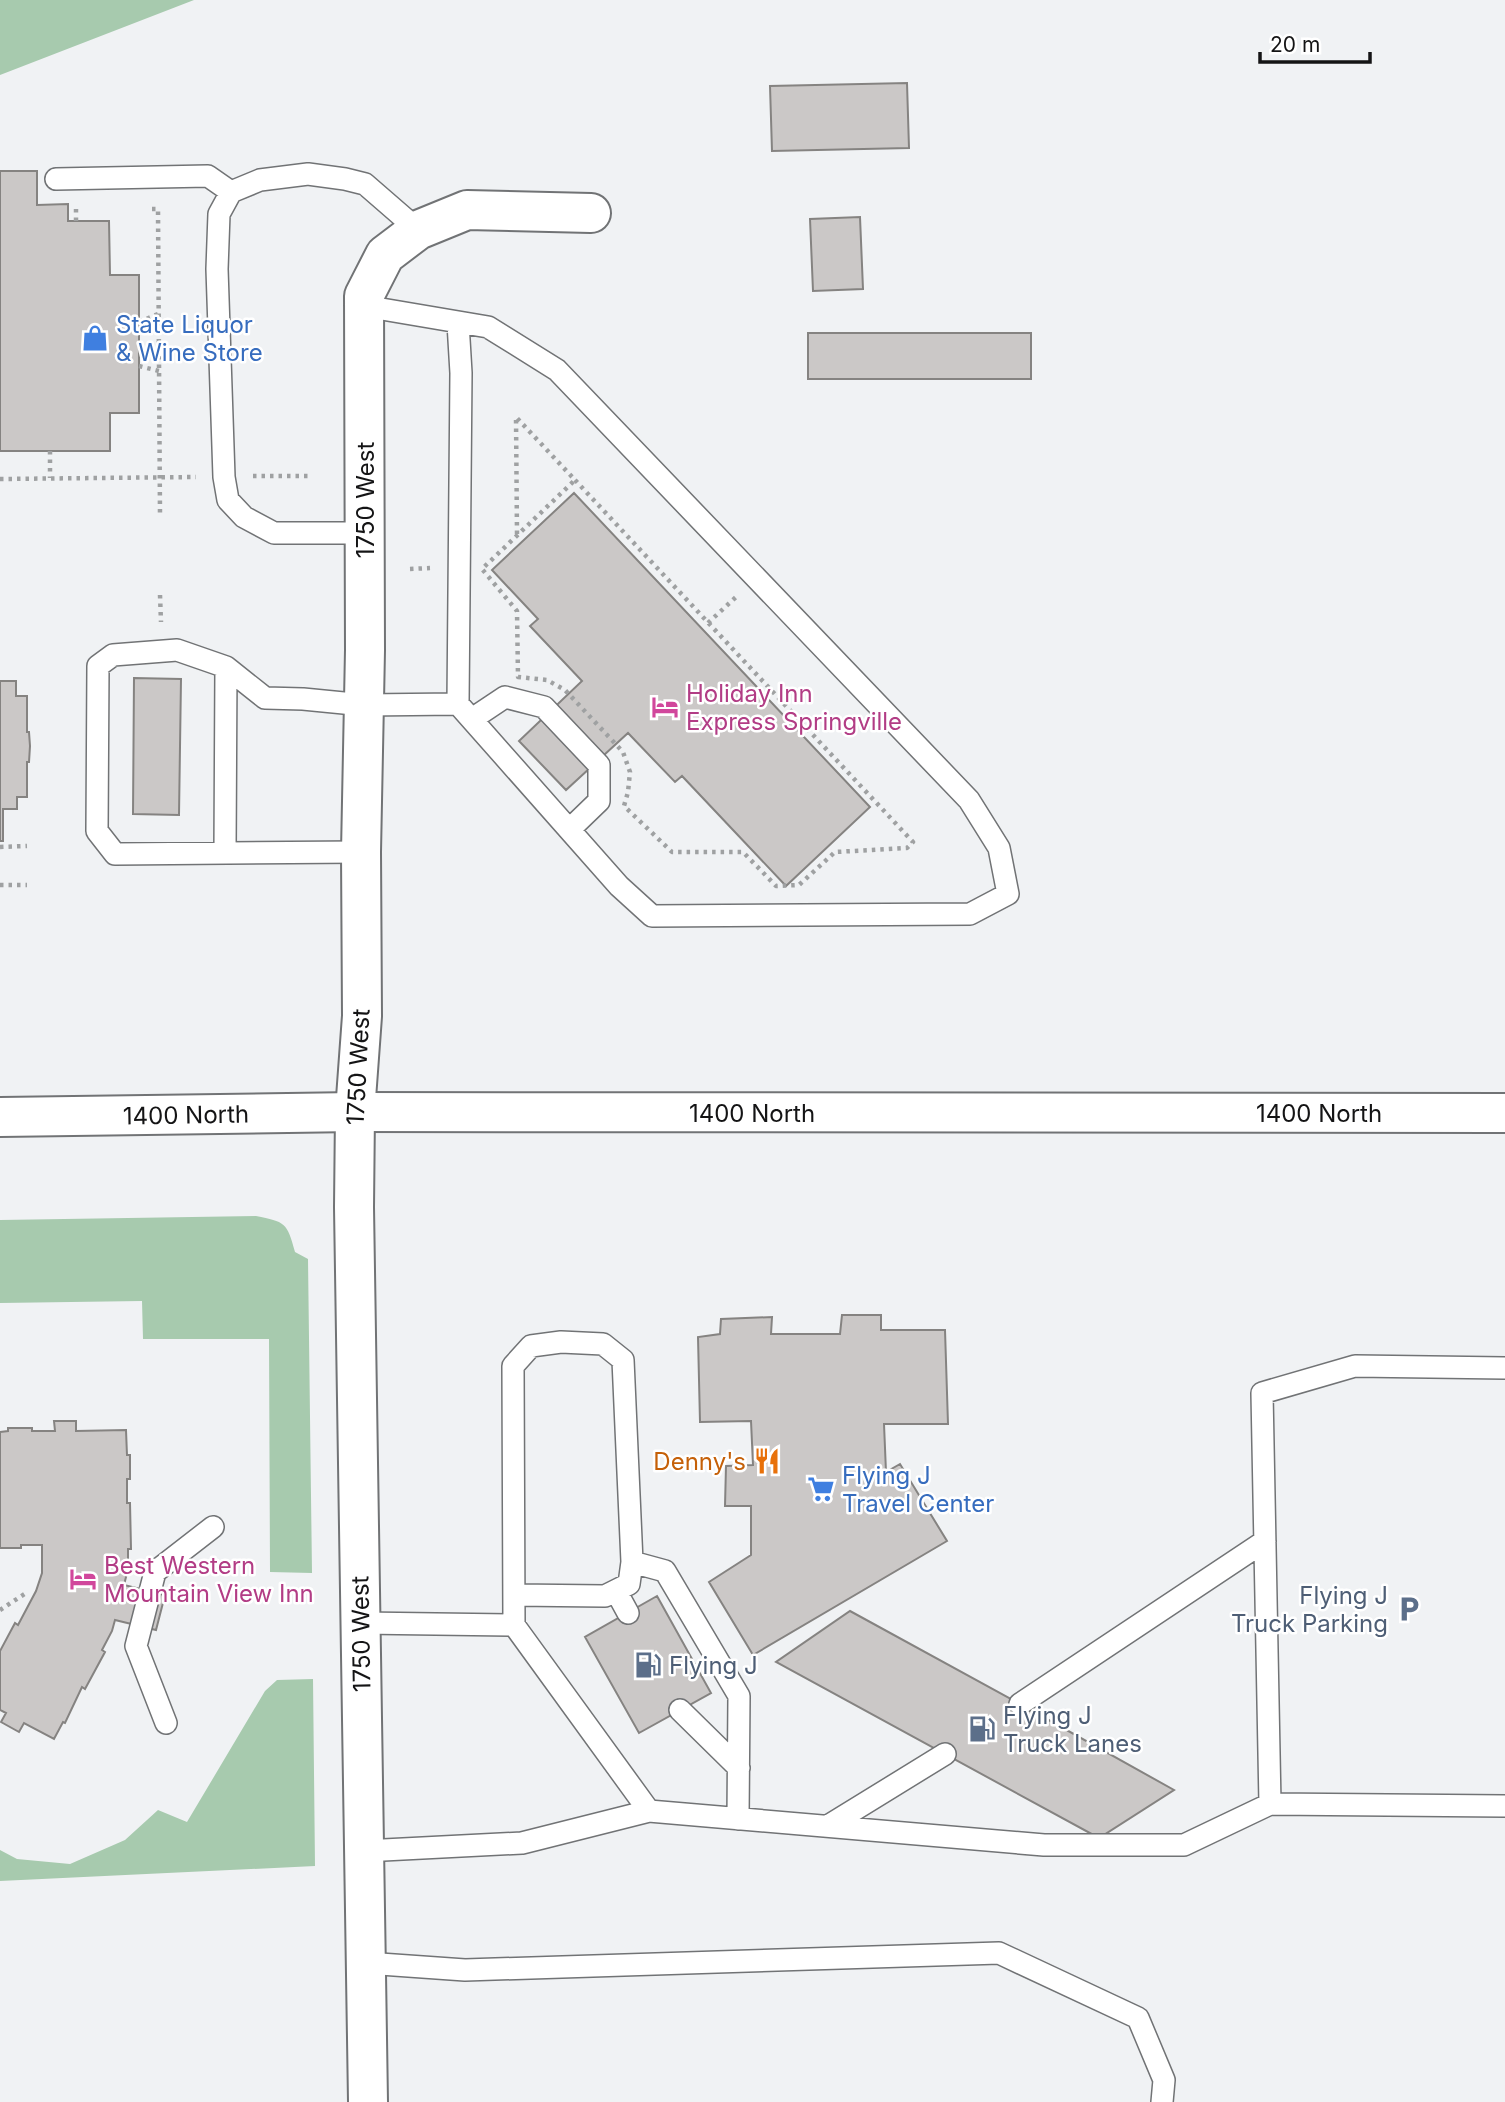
<svg xmlns="http://www.w3.org/2000/svg" width="1505" height="2102" font-family="Inter,sans-serif">
<rect width="100%" height="100%" fill="#f0f2f4"/>
<path fill="#a7caae" d="M 0,0 L 194,0 L 0,75 Z
M 256,1216 C 285,1222 287,1222 295,1252 L 308,1259 L 312,1573 L 270,1572 L 269,1339 L 143,1339 L 142,1301 L 0,1303 L 0,1220 Z
M 313,1679 L 315,1866 L 0,1881 L 0,1850 L 17,1859 L 70,1864 L 125,1840 L 158,1810 L 187,1822 L 265,1691 L 277,1680 Z"/>
<path fill="#cbc8c7" stroke="#858381" stroke-width="2" d="M 907,83 L 909,148 L 772,151 L 770,86 Z
M 0,171 L 37,171 L 37,205 L 68,204 L 68,221 L 109,221 L 110,275 L 139,275 L 139,413 L 110,413 L 110,451 L 0,451 Z
M 860,217 L 863,289 L 813,291 L 810,219 Z
M 808,333 L 1031,333 L 1031,379 L 808,379 Z
M 574,493 L 870,807 L 786,886 L 682,776 L 675,782 L 628,733 L 566,790 L 519,741 L 582,681 L 530,626 L 538,619 L 492,570 Z
M 134,678 L 181,679 L 179,815 L 133,814 Z
M 0,681 L 16,681 L 16,696 L 27,696 L 27,732 L 29,732 L 30,746 L 29,762 L 27,762 L 27,797 L 17,797 L 17,809 L 3,809 L 3,841 L 0,841 Z
M 842,1315 L 881,1315 L 881,1330 L 945,1330 L 948,1424 L 884,1424 L 886,1472 L 900,1464 L 947,1541 L 753,1655 L 709,1582 L 751,1555 L 751,1506 L 725,1506 L 726,1466 L 753,1465 L 751,1421 L 700,1422 L 698,1337 L 720,1334 L 721,1319 L 772,1317 L 771,1334 L 840,1334 Z
M 54,1421 L 76,1421 L 76,1431 L 126,1430 L 127,1455 L 130,1455 L 130,1479 L 127,1479 L 127,1503 L 130,1503 L 131,1549 L 128,1549 L 128,1569 L 124,1585 L 165,1595 L 156,1630 L 115,1620 L 112,1631 L 102,1650 L 105,1652 L 85,1689 L 82,1687 L 65,1723 L 63,1722 L 54,1739 L 24,1723 L 19,1732 L 1,1722 L 6,1713 L 0,1710 L 0,1651 L 15,1623 L 18,1625 L 36,1591 L 42,1573 L 42,1545 L 21,1545 L 21,1548 L 0,1548 L 0,1432 L 8,1431 L 8,1428 L 32,1428 L 32,1431 L 55,1431 Z
M 657,1596 L 711,1693 L 639,1733 L 585,1637 Z
M 850,1611 L 1020,1704 L 1174,1790 L 1099,1838 L 776,1662 Z"/>
<g fill="none" stroke-linecap="round" stroke-linejoin="round">
<g stroke="#717375" stroke-width="24">
<path id="service" d="M 56,179 L 208,176 L 231,192
M 364,306 L 488,327 L 557,370 L 969,800 L 999,848 L 1008,894 L 970,914 L 652,916 L 619,886 L 458,704 L 461,373 L 458,323
M 365,533 L 274,533 L 244,517 L 228,500 L 224,477 L 217,269 L 219,214 L 231,192 L 260,180 L 308,174 L 345,179 L 365,184 L 418,230
M 472,719 L 505,697 L 544,707 L 599,765 L 599,801 L 570,829
M 225,852 L 226,667
M 361,852 L 115,854 L 97,831 L 98,666 L 113,655 L 177,650 L 226,667 L 265,698 L 303,699 L 364,705 L 458,704
M 632,1562 L 665,1571 L 739,1696 L 738,1819
M 616,1591 L 628,1613
M 361,1623 L 514,1625 L 649,1811 L 1044,1845 L 1184,1845 L 1270,1804 L 1505,1806
M 514,1625 L 513,1366 L 531,1346 L 561,1342 L 603,1344 L 623,1360 L 632,1562 L 629,1584 L 605,1596 L 514,1595
M 1020,1704 L 1265,1541
M 680,1710 L 739,1768
M 166,1723 L 136,1646 L 155,1572 L 213,1527
M 1270,1804 L 1262,1393 L 1355,1366 L 1505,1368
M 828,1826 L 945,1754
M 364,1851 L 522,1843 L 649,1811
M 366,1963 L 465,1970 L 999,1953 L 1138,2018 L 1164,2080 L 1162,2102"/>
</g>
<g stroke="#717375" stroke-width="42">
<path id="minor" d="M 355,1112 L 362,1016 L 361,852 L 365,650 L 364,296 L 385,255 L 418,230 L 467,210 L 591,213"/>
</g>
<g stroke="#717375" stroke-width="42">
<path id="tertiary" d="M 355,1112 L 354,1207 L 368,2102"/>
</g>
<g stroke="#717375" stroke-width="42">
<path id="secondary" d="M 0,1117 L 355,1112 L 1505,1113"/>
</g>
<path stroke="#9fa1a2" stroke-width="4.5" stroke-dasharray="3.5 5" stroke-linecap="butt" d="M 152,209 L 158,209 L 160,515
M 76,221 L 76,209 L 77,209
M 139,322 L 158,314
M 139,366 L 159,371
M 50,451 L 50,478
M 253,476 L 311,476
M 0,479 L 196,477
M 575,480 L 913,842 L 907,848 L 835,852 L 799,885 L 776,886 L 743,852 L 672,852 L 624,806 L 628,792 L 630,772 L 623,752 L 565,690 L 547,680 L 518,677 L 517,611 L 482,569 Z
M 517,534 L 516,417 L 575,480
M 410,569 L 430,568
M 160,595 L 161,622
M 708,623 L 736,597
M 0,847 L 27,846
M 0,885 L 27,885
M 0,1610 L 26,1593"/>
<use href="#service" stroke="#fff" stroke-width="21"/>
<use href="#minor" stroke="#fff" stroke-width="38"/>
<use href="#tertiary" stroke="#fff" stroke-width="38"/>
<use href="#secondary" stroke="#fff" stroke-width="38"/>
</g>
<defs>
<g id="shop-bare" transform="scale(2.1)"><path d="M-5-2.5h2.3a2.7 3.5 0 0 1 5.4 0H5L5.5 6h-11ZM-1.5-2.5h3a1.5 2.3 0 0 0-3 0Z" fill="#3f7fe0" stroke="#fff" stroke-width="2.5" paint-order="stroke"/></g>
<g id="hotel-bare" transform="scale(2.1)"><path d="M-6-4.5h1.5V1H6V5H4.5V3h-9V5H-6ZM-4 0a1.8 1.8 0 1 1 3.6 0ZM.5 0V-2.5h3Q6-2.5 6 0Z" fill="#d1479c" stroke="#fff" stroke-width="2.5" paint-order="stroke"/></g>
<g id="restaurant-bare" transform="scale(2.1)"><path d="M-5-6h1v4h1v-4h1v4h1v-4h1v5L-1.5 .5V6h-2V.5L-5-1ZM5-6V6H3V1.5H1.5Q1.5-4 5-6Z" fill="#e8710a" stroke="#fff" stroke-width="2.5" paint-order="stroke"/></g>
<g id="supermarket-bare" transform="scale(2.1)"><path d="M-6-5.5h2.5l.6 2H6L4.5 2H-2.5L-4.4-4H-6ZM-1.5 3.2a1.3 1.3 0 1 0 .1 0ZM3 3.2a1.3 1.3 0 1 0 .1 0Z" fill="#3f7fe0" stroke="#fff" stroke-width="2.5" paint-order="stroke"/></g>
<g id="parking-bare" transform="scale(2.1)"><path d="M-3.5-5.5H1a3.5 3.5 0 0 1 0 7H-1V5.5H-3.5ZM-1-3.4V-.6H.8a1.4 1.4 0 0 0 0-2.8Z" fill="#5c6f8a" stroke="#fff" stroke-width="2.5" paint-order="stroke"/></g>
<g id="fuel-bare" transform="scale(2.1)"><path d="M-5.5-6h7V0h2V4h1.3V-2.5L3-4.5l.8-.8L6-3V5H2.5V1h-1V6h-7ZM-4.2-4.7v3.2H.2V-4.7Z" fill="#5c6f8a" stroke="#fff" stroke-width="2.5" paint-order="stroke"/></g>
</defs>
<g fill-rule="evenodd">
<use href="#shop-bare" x="95" y="338"/>
<use href="#hotel-bare" x="665" y="707"/>
<use href="#restaurant-bare" x="767" y="1461"/>
<use href="#supermarket-bare" x="821" y="1489"/>
<use href="#hotel-bare" x="83" y="1579"/>
<use href="#parking-bare" x="1409" y="1609"/>
<use href="#fuel-bare" x="648" y="1665"/>
<use href="#fuel-bare" x="982" y="1729"/>
</g>
<g text-anchor="middle" dominant-baseline="central" stroke-width="5" stroke-linejoin="round" paint-order="stroke">
<g font-size="24" fill="#366cbe" stroke="#fff" text-anchor="start">
<text x="116" y="324">State Liquor<tspan x="116" dy="28">&amp; Wine Store</tspan></text>
<text x="842" y="1475">Flying J<tspan x="842" dy="28">Travel Center</tspan></text>
</g>
<g font-size="24" fill="#141415" stroke="#fff">
<text transform="translate(365 500) rotate(-90)">1750 West</text>
<text transform="translate(358 1067) rotate(-87)">1750 West</text>
<text x="752" y="1113">1400 North</text>
<text x="1319" y="1113">1400 North</text>
<text transform="translate(186 1115) rotate(-1)">1400 North</text>
<text transform="translate(361 1634) rotate(-91)">1750 West</text>
</g>
<g font-size="24" fill="#b23c85" stroke="#fff" text-anchor="start">
<text x="686" y="693">Holiday Inn<tspan x="686" dy="28">Express Springville</tspan></text>
<text x="104" y="1565">Best Western<tspan x="104" dy="28">Mountain View Inn</tspan></text>
</g>
<g font-size="24" fill="#c56008" stroke="#fff" text-anchor="end">
<text x="746" y="1461">Denny's</text>
</g>
<g font-size="24" fill="#4e5e75" stroke="#fff" text-anchor="start">
<text x="1388" y="1595" text-anchor="end">Flying J<tspan x="1388" dy="28">Truck Parking</tspan></text>
<text x="669" y="1665">Flying J</text>
<text x="1003" y="1715">Flying J<tspan x="1003" dy="28">Truck Lanes</tspan></text>
</g>
</g>
<path d="M1260 52v10h110v-10" fill="none" stroke="#141415" stroke-width="3.5"/>
<text x="1270" y="52" font-size="21" fill="#141415" stroke="#ffffff" stroke-width="5" paint-order="stroke">20 m</text>
</svg>
